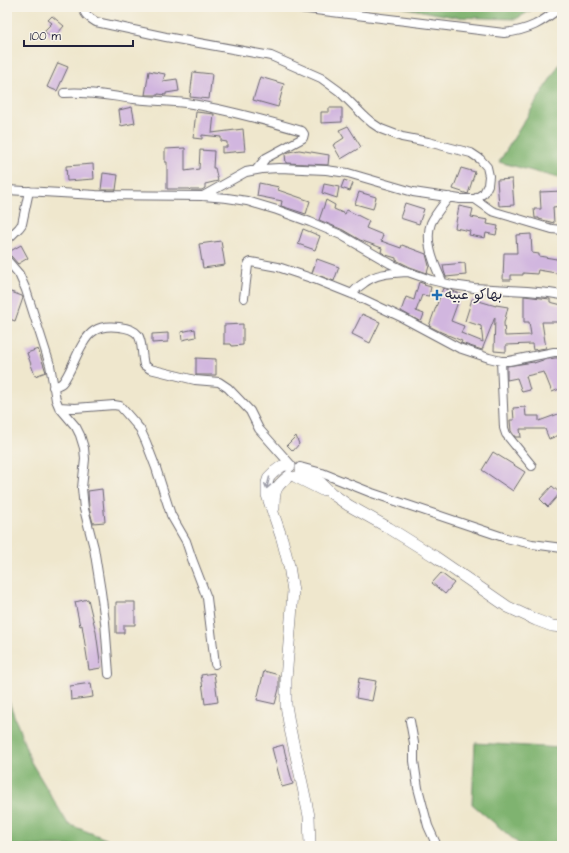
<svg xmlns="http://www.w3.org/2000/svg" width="569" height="853" font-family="'Architects Daughter','Playpen Sans Arabic',sans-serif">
<rect width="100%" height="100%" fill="#f7f3e8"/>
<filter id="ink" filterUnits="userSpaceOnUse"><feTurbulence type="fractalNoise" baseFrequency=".025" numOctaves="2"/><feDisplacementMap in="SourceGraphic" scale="8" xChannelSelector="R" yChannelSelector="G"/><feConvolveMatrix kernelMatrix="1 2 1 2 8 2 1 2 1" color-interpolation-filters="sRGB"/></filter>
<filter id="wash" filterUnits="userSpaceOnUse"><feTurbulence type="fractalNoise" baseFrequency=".012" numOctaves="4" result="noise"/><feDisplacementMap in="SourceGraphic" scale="16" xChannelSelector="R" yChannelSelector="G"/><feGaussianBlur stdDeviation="0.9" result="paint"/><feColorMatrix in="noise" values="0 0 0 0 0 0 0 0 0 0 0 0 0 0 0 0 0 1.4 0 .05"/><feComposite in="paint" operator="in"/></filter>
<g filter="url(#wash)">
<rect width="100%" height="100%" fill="#efe7cd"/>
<path fill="#7fb36f" stroke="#506a55" d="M 401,7 L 537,7 L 516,19 L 454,17 Z
M 562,60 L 562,179 L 499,162 Z
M 7,696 L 31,762 L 68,824 L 119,844 L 128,846 L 7,846 Z
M 475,743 L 562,748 L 562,846 L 524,846 L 519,844 L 472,804 Z"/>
<g id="blocks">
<path fill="#d1b6df" d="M 52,16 L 64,26 L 53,39 L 44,31 L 52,23 L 48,20 Z
M 58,63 L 68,67 L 57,91 L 47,87 Z
M 149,71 L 165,74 L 163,81 L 177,79 L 179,91 L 166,93 L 166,95 L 158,94 L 158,95 L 145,95 Z
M 193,72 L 212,74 L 209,99 L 190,97 Z
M 260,77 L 284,84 L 278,107 L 253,100 Z
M 132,107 L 135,123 L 121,126 L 119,110 Z
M 329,108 L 342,108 L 342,122 L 321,123 L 321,112 L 329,112 Z
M 196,112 L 214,114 L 212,133 L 243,129 L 245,151 L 222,153 L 222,147 L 227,147 L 227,142 L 221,141 L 221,137 L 202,135 L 202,139 L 193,138 Z
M 348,126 L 361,147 L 341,159 L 333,145 L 344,138 L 339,130 Z
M 185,148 L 185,171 L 199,169 L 200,150 L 214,151 L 213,168 L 215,168 L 218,181 L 205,184 L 205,188 L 202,190 L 191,190 L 190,189 L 167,189 L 167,162 L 165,162 L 165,149 Z
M 299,150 L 329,155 L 328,165 L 286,163 L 285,154 L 289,152 Z
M 93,164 L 94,179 L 67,181 L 66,166 Z
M 461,168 L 475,172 L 468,194 L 453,189 Z
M 103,173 L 118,175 L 116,190 L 101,190 Z
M 512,179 L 514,205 L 499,206 L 497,180 Z
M 344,180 L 353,183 L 350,191 L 341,188 Z
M 259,183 L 279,187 L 278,190 L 310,201 L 306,214 L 281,206 L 282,201 L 257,196 Z
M 324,184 L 339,187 L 337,198 L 322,193 Z
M 562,191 L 562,206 L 553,207 L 554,223 L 539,219 L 539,218 L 535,218 L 534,209 L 541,209 L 540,192 Z
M 359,192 L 376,197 L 373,209 L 355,204 Z
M 326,200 L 335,205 L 334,209 L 345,214 L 347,210 L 369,221 L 366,228 L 383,235 L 381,241 L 401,248 L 402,245 L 426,254 L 429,266 L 427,273 L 410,267 L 396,260 L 396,258 L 386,255 L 381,252 L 382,248 L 360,240 L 343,230 L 319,220 Z
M 405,203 L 424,209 L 419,224 L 400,218 Z
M 459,206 L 473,209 L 471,217 L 488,220 L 487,224 L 498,226 L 496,235 L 486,233 L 485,238 L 469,235 L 470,231 L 455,228 Z
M 303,229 L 320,236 L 315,250 L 298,244 Z
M 531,234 L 532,253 L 539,254 L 539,256 L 562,260 L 562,274 L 538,270 L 537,274 L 523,273 L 523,275 L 511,275 L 511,280 L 503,280 L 504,253 L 517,253 L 516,235 Z
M 221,241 L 225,265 L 203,268 L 199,244 Z
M 21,245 L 28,258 L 18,264 L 11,256 L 8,255 L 7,253 Z
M 317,259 L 339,267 L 334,281 L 312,273 Z
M 465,263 L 466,275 L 446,277 L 444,271 L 443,265 Z
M 419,282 L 425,284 L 424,285 L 431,287 L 429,296 L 422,295 L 416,311 L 424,314 L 421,322 L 401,311 L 406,297 L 414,300 Z
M 443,288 L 461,294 L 451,321 L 464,326 L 461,333 L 483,342 L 481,326 L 465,321 L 472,299 L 496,306 L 496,305 L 508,307 L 504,323 L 505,336 L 531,335 L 529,322 L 524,322 L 524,296 L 550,299 L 550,302 L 562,305 L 562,322 L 542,322 L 546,348 L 533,350 L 532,344 L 506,345 L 506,352 L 494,351 L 495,317 L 482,350 L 461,343 L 462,341 L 441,332 L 429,326 Z
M 11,292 L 22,296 L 23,298 L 15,321 L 7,318 L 7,304 Z
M 362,314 L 380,322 L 370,343 L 352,334 Z
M 243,324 L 243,345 L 232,346 L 231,344 L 224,344 L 224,325 Z
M 195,329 L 196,337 L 182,340 L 181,332 Z
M 168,333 L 168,342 L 152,343 L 152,334 Z
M 38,349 L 46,372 L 35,376 L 27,353 Z
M 196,358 L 216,359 L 216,375 L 196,375 Z
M 555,358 L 559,358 L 562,364 L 562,388 L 552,392 L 544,372 L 526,376 L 530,390 L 522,392 L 517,378 L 507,380 L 507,366 L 534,362 L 534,363 L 543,360 Z
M 525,407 L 526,416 L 539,416 L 539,421 L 561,413 L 562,416 L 562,434 L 549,439 L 545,429 L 520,429 L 521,437 L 515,437 L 511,431 L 510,420 L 514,420 L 513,408 Z
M 296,436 L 299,444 L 293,451 L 287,445 Z
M 493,452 L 525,472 L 513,491 L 482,470 Z
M 552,486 L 560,493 L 548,507 L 540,499 Z
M 102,489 L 105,522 L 93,523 L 89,508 L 88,491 Z
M 441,573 L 454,583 L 445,594 L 432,583 Z
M 88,599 L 96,632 L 101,668 L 89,670 L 82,625 L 80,626 L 75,602 Z
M 116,602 L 135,602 L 135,625 L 124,625 L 124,633 L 116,633 Z
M 264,671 L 279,675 L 279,689 L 275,704 L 257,700 Z
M 214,673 L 218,702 L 205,704 L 201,675 Z
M 359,678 L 376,681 L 372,701 L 356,698 Z
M 91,683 L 93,697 L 71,700 L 70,686 Z
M 283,745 L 293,784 L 282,787 L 272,748 Z"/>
</g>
</g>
<g filter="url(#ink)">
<use href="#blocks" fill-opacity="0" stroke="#6a676e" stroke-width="1"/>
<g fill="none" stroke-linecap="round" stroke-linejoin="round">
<g stroke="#6a676e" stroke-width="10">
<path id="street" d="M 83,7 C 84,15 90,18 96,22 L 166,37 L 271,56 L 321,78 L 339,91 L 364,116 L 372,123 L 381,129 L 402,137 L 428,142 L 471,153 L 480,159 L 487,167 L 489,176 L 488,185 L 484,193 L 475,199 L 460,199 L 413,192 L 348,173 L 326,170 L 279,168 L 262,169 L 246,172 L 203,196
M 291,7 L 504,33 C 530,30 541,23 561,7
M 64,93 C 87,91 110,96 134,99 C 151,101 169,101 186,103 C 225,109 264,120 302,131 L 304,134 L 303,138 L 266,158 L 256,170
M 7,190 L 96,195 L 203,196 L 227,198 L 247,201 L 277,210 L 310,222 L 341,235 L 391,264 L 408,272 L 431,280 L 452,285 L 474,288 L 527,291 L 549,293 L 562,295
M 475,199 L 485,206 L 492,211 L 552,229 L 562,230
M 7,240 L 19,228 L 22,224 L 29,191
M 7,260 L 19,274 L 26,290 L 50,365 L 56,400 L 59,407 L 76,427 L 80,435 L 84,448 L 85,459 L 82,488 L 84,509 L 94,548 L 101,592 L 105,622 L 109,674
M 443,283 C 435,267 424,241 431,223 C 435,214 443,205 449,197
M 352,294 C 355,290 359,286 364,283 C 376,273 392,273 408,272
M 244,298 L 248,265 L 249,263 L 251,262 L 278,267 L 317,280 L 352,294 L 403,318 L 459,348 L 489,358 L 501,361 L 509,361 L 554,352 L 562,352
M 501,361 L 504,428 L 506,434 L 532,466
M 53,387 C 56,386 60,385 62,383 C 65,380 68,374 70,370 C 76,358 83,338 94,331 C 101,326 111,326 119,327 C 147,330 139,344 144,365 L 150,369 L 195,380 L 219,382 L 228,388 L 250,411 L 259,429 L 291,465
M 59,407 L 75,408 L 114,405 L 120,406 L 134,422 L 140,429 L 146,442 L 156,468 L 171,515 L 186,541 L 192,559 L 207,598 L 215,664
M 300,467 L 322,473 L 372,493 L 506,538 L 532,544 L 562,548
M 410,721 L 414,743 L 414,761 L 418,788 L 428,826 L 437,846"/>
</g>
<g stroke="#6a676e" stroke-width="12">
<path id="secondary" d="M 290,466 L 286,465 L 282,466 L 274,472 L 269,477 L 267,483 L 267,495 L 282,539 L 289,566 L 293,591 L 291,619 L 286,679 L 286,705 L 290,729 L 302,783 L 309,816 L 310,846
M 301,469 L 321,483 L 331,493 L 348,505 L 389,528 L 434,556 L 508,607 L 536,620 L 552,626 L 562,627
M 296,477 L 322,490
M 274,508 C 274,490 275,487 289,476"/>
</g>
<use href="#street" stroke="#fff" stroke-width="8"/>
<use href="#secondary" stroke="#fff" stroke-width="11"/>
</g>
<defs><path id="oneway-shaft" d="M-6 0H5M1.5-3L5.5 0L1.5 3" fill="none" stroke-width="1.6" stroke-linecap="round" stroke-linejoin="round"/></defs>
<use stroke="#9c9ca7" href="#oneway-shaft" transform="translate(268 483) rotate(104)"/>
</g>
<path fill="#1f6fb2" stroke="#f7f3e8" stroke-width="1.5" d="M435 289h4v4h4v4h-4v4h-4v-4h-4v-4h4z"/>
<g text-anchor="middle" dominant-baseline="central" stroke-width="3.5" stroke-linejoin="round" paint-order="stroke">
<g font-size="14" fill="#22223b" stroke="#f7f3e8" text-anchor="start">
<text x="445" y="295">بهاكو عبيه</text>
</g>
</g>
<rect width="569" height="853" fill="none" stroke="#f7f3e8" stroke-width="24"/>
<path d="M24 40v6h109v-6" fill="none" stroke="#22223b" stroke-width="2"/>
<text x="30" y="40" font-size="12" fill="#22223b" stroke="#f7f3e8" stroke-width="3" paint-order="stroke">100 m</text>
</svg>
